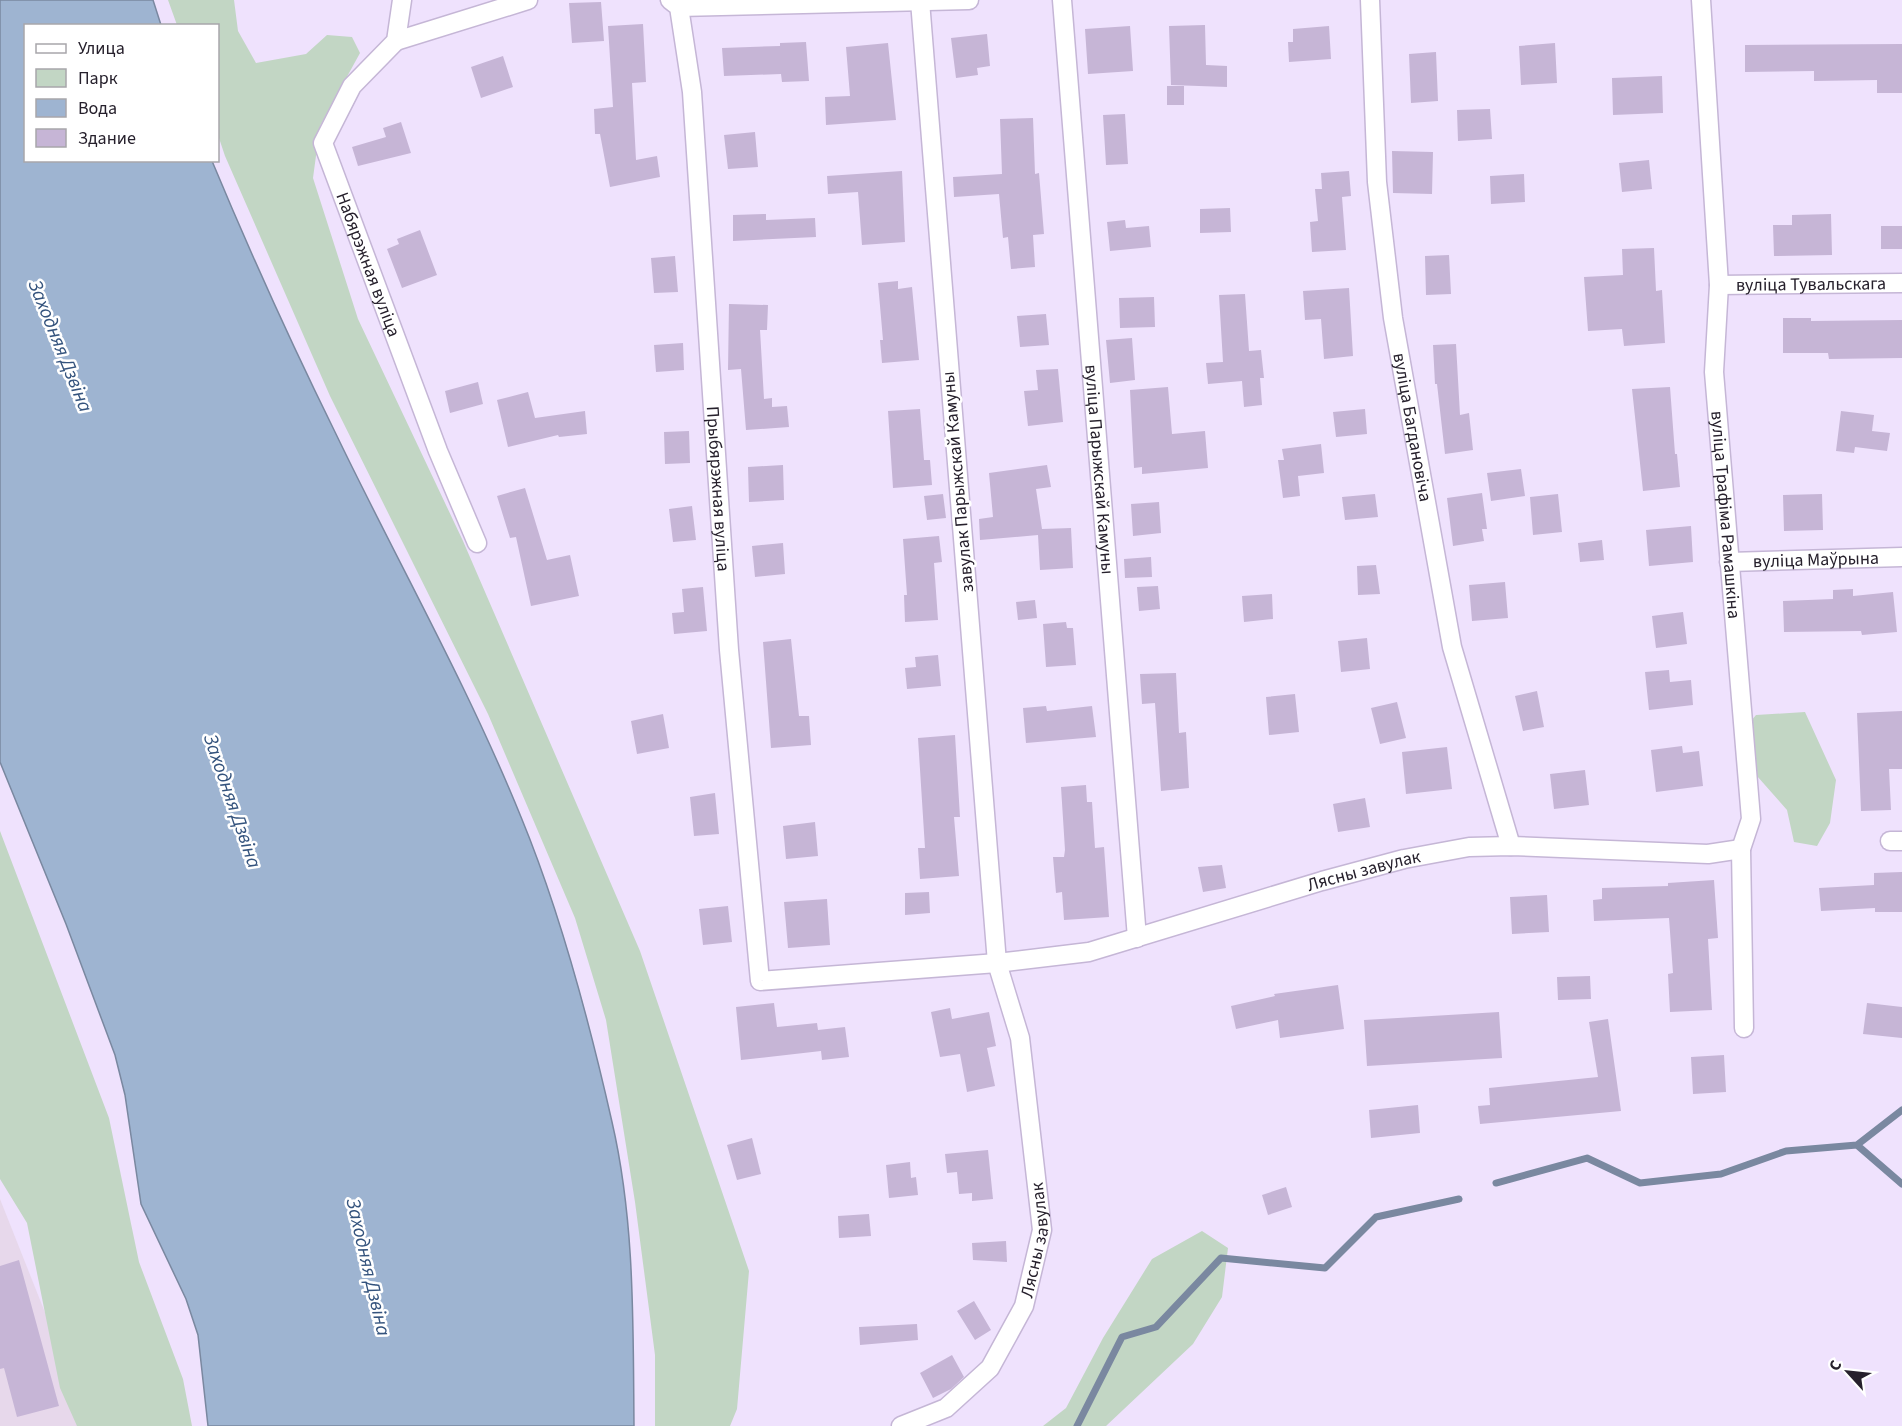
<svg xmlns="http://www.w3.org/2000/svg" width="1902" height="1426" font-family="'Source Sans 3',sans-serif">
<rect width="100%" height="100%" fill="#efe2fd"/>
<path fill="#e7d8eb" d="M 0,1199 L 90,1426 L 0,1426 Z"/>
<path fill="#c2d6c4" d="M 168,0 L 234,0 L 238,31 L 256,63 L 306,54 L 327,35 L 352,37 L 360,53 L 320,126 L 313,178 L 358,319 L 463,541 L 640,951 L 749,1271 L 737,1409 L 730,1426 L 655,1426 L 655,1355 L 635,1202 L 606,1020 L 575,918 L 488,714 L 330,396 L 225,156 L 218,135 L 218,26 L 177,25 Z
M 1805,712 L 1836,780 L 1830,823 L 1817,846 L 1794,842 L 1787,810 L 1757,776 L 1746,727 L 1756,715 Z
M 0,831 L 109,1118 L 139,1262 L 183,1379 L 192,1426 L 77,1426 L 60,1388 L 27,1223 L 0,1179 Z
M 1202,1231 L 1228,1248 L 1222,1297 L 1193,1344 L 1106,1426 L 1043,1426 L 1066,1408 L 1103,1338 L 1152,1259 Z"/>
<path fill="#9eb4d1" stroke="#7a88a0" stroke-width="1.5" d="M 0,0 L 153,0 L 161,25 L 26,26 L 26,160 L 212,161 C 250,252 291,343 335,432 C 397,561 467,684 521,817 C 561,914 589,1020 612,1122 C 635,1221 633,1325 634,1426 L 208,1426 L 198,1335 L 186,1299 L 141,1204 L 125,1095 L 115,1055 L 66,924 L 0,762 Z"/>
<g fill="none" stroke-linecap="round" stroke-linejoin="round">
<path stroke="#7a88a0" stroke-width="7" d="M 1857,1145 L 1902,1184
M 1496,1183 L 1587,1158 L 1640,1183 L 1721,1174 L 1786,1151 L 1857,1145 L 1902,1110
M 1077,1426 L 1122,1337 L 1156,1327 L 1221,1258 L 1325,1268 L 1376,1217 L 1459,1199"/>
</g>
<path fill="#c6b5d6" d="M 601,2 L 604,41 L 572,43 L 569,3 Z
M 643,24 L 646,82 L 632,83 L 636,160 L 657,156 L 660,177 L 610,187 L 600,134 L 595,134 L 594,109 L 613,107 L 608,26 Z
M 1205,25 L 1206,65 L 1227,66 L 1227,87 L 1171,85 L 1169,26 Z
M 1130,26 L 1133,71 L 1088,74 L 1085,29 Z
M 1329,26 L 1331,59 L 1289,62 L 1288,42 L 1293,42 L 1293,29 Z
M 987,34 L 990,66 L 977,68 L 978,75 L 956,78 L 951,38 Z
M 806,42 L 809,81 L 782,82 L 781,74 L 724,76 L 722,48 L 780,46 L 780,43 Z
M 888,43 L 896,120 L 826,125 L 825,97 L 850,96 L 846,47 Z
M 1555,43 L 1557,83 L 1521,85 L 1519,46 Z
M 1902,44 L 1902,93 L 1877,93 L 1877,80 L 1814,81 L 1814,71 L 1745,72 L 1745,45 Z
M 1436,52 L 1438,101 L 1411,103 L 1409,54 Z
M 503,56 L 513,87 L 481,98 L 471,67 Z
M 1662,76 L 1663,113 L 1613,115 L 1612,78 Z
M 1167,86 L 1184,86 L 1184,105 L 1167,105 Z
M 1490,109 L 1492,139 L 1458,141 L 1457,110 Z
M 1125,114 L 1128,164 L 1106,165 L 1103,115 Z
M 1033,118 L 1035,174 L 1039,173 L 1044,234 L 1033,235 L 1035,267 L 1011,269 L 1008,237 L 1003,238 L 999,194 L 954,197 L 953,177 L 1002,174 L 1000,119 Z
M 401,122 L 411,153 L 358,166 L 352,147 L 386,137 L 383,128 Z
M 755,132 L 758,167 L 728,169 L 724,135 Z
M 1392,151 L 1433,152 L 1432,194 L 1393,193 Z
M 1649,160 L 1652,189 L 1622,192 L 1619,163 Z
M 902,171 L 905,242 L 862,245 L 858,192 L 828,194 L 827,176 Z
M 1349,171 L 1351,196 L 1342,197 L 1346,250 L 1312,252 L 1310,222 L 1318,221 L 1315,189 L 1322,189 L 1321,173 Z
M 1524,174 L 1525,202 L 1491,204 L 1490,176 Z
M 1230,208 L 1231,232 L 1200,233 L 1200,209 Z
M 766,214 L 766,220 L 815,218 L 816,237 L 733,241 L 733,215 Z
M 1831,214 L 1832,255 L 1774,256 L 1773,225 L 1792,225 L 1792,215 Z
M 1125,220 L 1126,228 L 1149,226 L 1151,247 L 1110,251 L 1107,222 Z
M 1881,226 L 1902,226 L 1902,249 L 1881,249 Z
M 420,230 L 437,275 L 402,288 L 387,249 L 399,244 L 397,239 Z
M 1654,248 L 1656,291 L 1662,290 L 1665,343 L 1624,346 L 1622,329 L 1588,331 L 1584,277 L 1623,275 L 1622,249 Z
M 1449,255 L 1451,294 L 1426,295 L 1425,256 Z
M 675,256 L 678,292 L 654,293 L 651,258 Z
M 898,281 L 898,289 L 912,287 L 919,360 L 882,363 L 880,340 L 883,340 L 878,283 Z
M 1349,288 L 1353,356 L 1324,359 L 1321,319 L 1305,320 L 1303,291 Z
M 1245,294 L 1249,351 L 1261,350 L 1264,378 L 1260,378 L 1262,405 L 1244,407 L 1242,381 L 1208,384 L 1206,363 L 1223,362 L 1219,295 Z
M 1154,297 L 1155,327 L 1120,328 L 1119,298 Z
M 729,304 L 768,305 L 767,330 L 760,330 L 764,399 L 772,398 L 772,407 L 787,406 L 789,427 L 746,430 L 741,369 L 728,370 Z
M 1046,314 L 1049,345 L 1020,347 L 1017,316 Z
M 1783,318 L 1811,318 L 1811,321 L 1902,320 L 1902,358 L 1829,359 L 1828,353 L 1783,353 Z
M 1132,338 L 1135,380 L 1110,383 L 1106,340 Z
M 683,343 L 684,370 L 656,372 L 654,345 Z
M 1456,344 L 1460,415 L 1469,413 L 1473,450 L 1445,454 L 1437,384 L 1435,384 L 1433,345 Z
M 1058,369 L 1063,422 L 1028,426 L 1024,391 L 1038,390 L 1036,370 Z
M 478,382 L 483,404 L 450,413 L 445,391 Z
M 1168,387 L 1172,434 L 1205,431 L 1208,468 L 1142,474 L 1142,467 L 1134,468 L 1130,390 Z
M 1670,387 L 1675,454 L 1677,454 L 1680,487 L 1643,491 L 1632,389 Z
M 528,392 L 535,418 L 585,411 L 587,434 L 559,437 L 558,435 L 508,447 L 497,400 Z
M 920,409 L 924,460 L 930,460 L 932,485 L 893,488 L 888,411 Z
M 1365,409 L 1367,434 L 1336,437 L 1333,412 Z
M 1841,411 L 1874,415 L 1872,431 L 1890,433 L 1887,451 L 1855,447 L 1854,453 L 1836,451 Z
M 689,431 L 690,463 L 665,464 L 664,432 Z
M 1321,444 L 1324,473 L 1298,476 L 1300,496 L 1283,498 L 1278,460 L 1284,460 L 1282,449 Z
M 783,465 L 784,500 L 749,502 L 748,467 Z
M 1047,465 L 1051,487 L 1036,489 L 1042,529 L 1071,528 L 1073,568 L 1040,570 L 1038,535 L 980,540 L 979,519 L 993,517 L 989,473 Z
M 1521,469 L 1525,496 L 1491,501 L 1487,473 Z
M 525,488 L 547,560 L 570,555 L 579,596 L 531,606 L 516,537 L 510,538 L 497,496 Z
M 1482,493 L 1487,529 L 1482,529 L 1484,541 L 1453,546 L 1447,498 Z
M 943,494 L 946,518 L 927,520 L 924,496 Z
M 1375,494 L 1378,517 L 1345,520 L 1342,497 Z
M 1558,494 L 1562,532 L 1533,535 L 1530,497 Z
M 1822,494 L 1823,530 L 1784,531 L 1783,495 Z
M 1159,502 L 1161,533 L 1133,536 L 1131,504 Z
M 692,506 L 696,540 L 673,542 L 669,509 Z
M 1691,526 L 1693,562 L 1649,566 L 1646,530 Z
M 939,536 L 942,562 L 934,563 L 938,620 L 905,622 L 904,595 L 907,595 L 903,539 Z
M 1602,540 L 1604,560 L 1580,562 L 1578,543 Z
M 783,543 L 785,574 L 755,577 L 752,546 Z
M 1151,557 L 1152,577 L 1125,578 L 1124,559 Z
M 1376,565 L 1380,594 L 1358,595 L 1357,566 Z
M 1505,582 L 1508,618 L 1472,621 L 1469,585 Z
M 1158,586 L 1160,609 L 1139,611 L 1137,587 Z
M 703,587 L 707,631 L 674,634 L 672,613 L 684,612 L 682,589 Z
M 1853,589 L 1853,596 L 1893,592 L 1897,632 L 1862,635 L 1861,631 L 1784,632 L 1783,601 L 1833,599 L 1833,590 Z
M 1272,594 L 1273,619 L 1244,622 L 1242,596 Z
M 1035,600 L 1037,618 L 1018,620 L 1016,602 Z
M 1683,612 L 1687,644 L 1656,648 L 1652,616 Z
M 1066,622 L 1067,628 L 1073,628 L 1076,665 L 1046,667 L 1043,624 Z
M 1367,638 L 1370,669 L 1341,672 L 1338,641 Z
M 791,639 L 799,716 L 809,716 L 811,745 L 771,748 L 763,642 Z
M 938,655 L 941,686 L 907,689 L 905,668 L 916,667 L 915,657 Z
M 1669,670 L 1670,682 L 1691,680 L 1693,705 L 1649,710 L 1645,672 Z
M 1176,673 L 1179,733 L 1186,732 L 1189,788 L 1161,791 L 1155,703 L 1142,704 L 1140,674 Z
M 1537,691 L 1544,727 L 1523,731 L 1515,696 Z
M 1295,694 L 1299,732 L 1269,735 L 1266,697 Z
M 1397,702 L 1406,738 L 1380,744 L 1371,708 Z
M 1046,706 L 1047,711 L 1092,706 L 1096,737 L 1026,743 L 1023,708 Z
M 1902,711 L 1902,769 L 1889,769 L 1891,810 L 1861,811 L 1857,713 Z
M 663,714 L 669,748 L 637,754 L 631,721 Z
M 955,735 L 960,817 L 954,817 L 959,876 L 920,879 L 918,848 L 925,848 L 918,738 Z
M 1682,746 L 1683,753 L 1699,751 L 1703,786 L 1656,792 L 1651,750 Z
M 1447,747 L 1452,789 L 1406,794 L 1402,752 Z
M 1585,770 L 1589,805 L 1554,809 L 1550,774 Z
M 1086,785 L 1087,802 L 1092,802 L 1095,848 L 1104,847 L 1109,917 L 1064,920 L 1062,892 L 1056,893 L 1053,857 L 1064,857 L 1065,850 L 1061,787 Z
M 715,793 L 719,834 L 694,836 L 690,797 Z
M 1365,798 L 1370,827 L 1338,832 L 1333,804 Z
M 815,822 L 818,856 L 786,859 L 783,826 Z
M 1222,865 L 1226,888 L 1203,892 L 1198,867 Z
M 1902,872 L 1902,912 L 1875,912 L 1875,908 L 1821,911 L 1819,888 L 1874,885 L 1874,873 Z
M 1714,880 L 1718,938 L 1708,939 L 1712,1010 L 1670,1012 L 1668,974 L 1673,973 L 1669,918 L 1594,921 L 1593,900 L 1602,899 L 1602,888 L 1668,886 L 1668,883 Z
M 929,892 L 930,913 L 905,915 L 905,893 Z
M 1547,895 L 1549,932 L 1512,934 L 1510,897 Z
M 827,899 L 830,945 L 788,948 L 784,902 Z
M 728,906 L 732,942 L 703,945 L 699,909 Z
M 1590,976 L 1591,999 L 1558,1000 L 1557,977 Z
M 1338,985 L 1344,1029 L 1280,1038 L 1278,1020 L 1236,1029 L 1231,1006 L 1275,996 L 1274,994 Z
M 774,1003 L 777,1027 L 817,1023 L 818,1030 L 845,1027 L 849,1057 L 822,1060 L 821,1051 L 741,1060 L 736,1007 Z
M 1867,1003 L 1902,1007 L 1902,1038 L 1863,1034 Z
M 950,1008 L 952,1019 L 989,1012 L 996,1046 L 987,1048 L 995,1086 L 967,1092 L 960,1054 L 940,1057 L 931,1012 Z
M 1499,1012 L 1502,1058 L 1367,1066 L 1364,1020 Z
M 1608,1019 L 1621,1111 L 1480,1124 L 1478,1106 L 1490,1105 L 1489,1088 L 1598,1077 L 1589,1022 Z
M 1724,1055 L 1726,1092 L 1693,1094 L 1691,1057 Z
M 1418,1105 L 1420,1133 L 1371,1138 L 1369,1110 Z
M 752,1138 L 761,1174 L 737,1180 L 727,1145 Z
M 988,1150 L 993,1199 L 972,1201 L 972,1193 L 959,1194 L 957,1172 L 947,1173 L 945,1154 Z
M 910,1162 L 911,1178 L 916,1177 L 918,1195 L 889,1198 L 886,1165 Z
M 1286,1187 L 1292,1207 L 1268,1215 L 1262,1195 Z
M 869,1214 L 871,1236 L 839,1238 L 838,1216 Z
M 1006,1241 L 1007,1262 L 973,1260 L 972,1243 Z
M 19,1260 L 59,1406 L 17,1417 L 4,1368 L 0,1369 L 0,1266 Z
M 974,1301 L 991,1330 L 975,1340 L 957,1311 Z
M 917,1324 L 918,1340 L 860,1345 L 859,1327 Z
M 952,1355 L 964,1377 L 951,1389 L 933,1398 L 920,1373 Z"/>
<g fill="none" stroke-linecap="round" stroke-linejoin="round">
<g stroke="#c5b6d6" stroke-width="21">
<g id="minor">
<path id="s1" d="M 402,0 L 396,41 L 352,86 L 323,143 L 438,451 L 477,543"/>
<path id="s2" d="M 670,0 L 679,7 L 692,92 L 729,650 L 760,981 L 997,963 L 1089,952 L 1322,881 L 1404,859 L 1469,847 L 1511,846 L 1708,854 L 1741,849"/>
<path id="s3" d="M 1062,0 L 1137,938"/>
<path id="s4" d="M 1370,0 L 1377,182 L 1393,318 L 1452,647 L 1511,846"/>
<path id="s5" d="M 1701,0 L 1719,285 L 1714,372 L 1751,819 L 1741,849 L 1744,1028"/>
<path d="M 679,7 L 969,0"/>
<path d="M 396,41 L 528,0"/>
<path id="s6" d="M 1719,285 L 1902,283"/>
<path id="s7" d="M 1729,562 L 1902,557"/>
<path d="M 1890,841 L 1902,841"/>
<path id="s8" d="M 901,1426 L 946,1408 L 990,1368 L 1024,1306 L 1042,1230 L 1020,1038 L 997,963 L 920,1"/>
</g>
</g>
<use href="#minor" stroke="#fff" stroke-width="18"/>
</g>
<g text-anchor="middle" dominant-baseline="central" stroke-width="5" stroke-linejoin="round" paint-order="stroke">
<g font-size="18" fill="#26202c" stroke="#fff">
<text stroke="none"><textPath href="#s1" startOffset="298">Набярэжная вуліца</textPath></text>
<text stroke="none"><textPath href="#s6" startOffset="92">вуліца Тувальскага</textPath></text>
<text stroke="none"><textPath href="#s4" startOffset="430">вуліца Багдановіча</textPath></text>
<text stroke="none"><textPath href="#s3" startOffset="471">вуліца Парыжскай Камуны</textPath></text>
<text transform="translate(958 482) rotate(-95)">завулак Парыжскай Камуны</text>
<text stroke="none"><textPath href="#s2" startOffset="495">Прыбярэжная вуліца</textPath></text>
<text stroke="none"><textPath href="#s5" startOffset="516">вуліца Трафіма Рамашкіна</textPath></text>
<text stroke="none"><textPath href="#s7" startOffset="87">вуліца Маўрына</textPath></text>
<text stroke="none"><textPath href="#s2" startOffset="1606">Лясны завулак</textPath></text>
<text stroke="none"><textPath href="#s8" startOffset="246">Лясны завулак</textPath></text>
</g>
<g font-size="20" font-style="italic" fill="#34537d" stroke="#fff">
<text transform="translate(60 346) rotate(68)">Заходняя Дзвіна</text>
<text transform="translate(232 801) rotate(71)">Заходняя Дзвіна</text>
<text transform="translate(368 1267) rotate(77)">Заходняя Дзвіна</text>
</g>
</g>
<rect x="24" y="24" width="195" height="138" fill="#ffffff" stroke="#a8a6ab" stroke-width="1.5"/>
<rect x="36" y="44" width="30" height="9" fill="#ffffff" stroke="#a8a6ab" stroke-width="1.5"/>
<text x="78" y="54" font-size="18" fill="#26202c">Улица</text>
<rect x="36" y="69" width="30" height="18" fill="#c2d6c4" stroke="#a8a6ab" stroke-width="1.5"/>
<text x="78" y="84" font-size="18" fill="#26202c">Парк</text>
<rect x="36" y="99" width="30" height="18" fill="#9eb4d1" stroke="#a8a6ab" stroke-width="1.5"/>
<text x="78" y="114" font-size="18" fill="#26202c">Вода</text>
<rect x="36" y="129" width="30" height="18" fill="#c6b5d6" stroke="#a8a6ab" stroke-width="1.5"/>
<text x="78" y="144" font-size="18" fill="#26202c">Здание</text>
<g transform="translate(1848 1372) rotate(297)" stroke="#ffffff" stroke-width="4.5" paint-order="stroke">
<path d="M0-4.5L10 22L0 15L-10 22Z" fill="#26202c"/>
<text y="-9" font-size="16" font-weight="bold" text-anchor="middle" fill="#26202c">С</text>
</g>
</svg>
